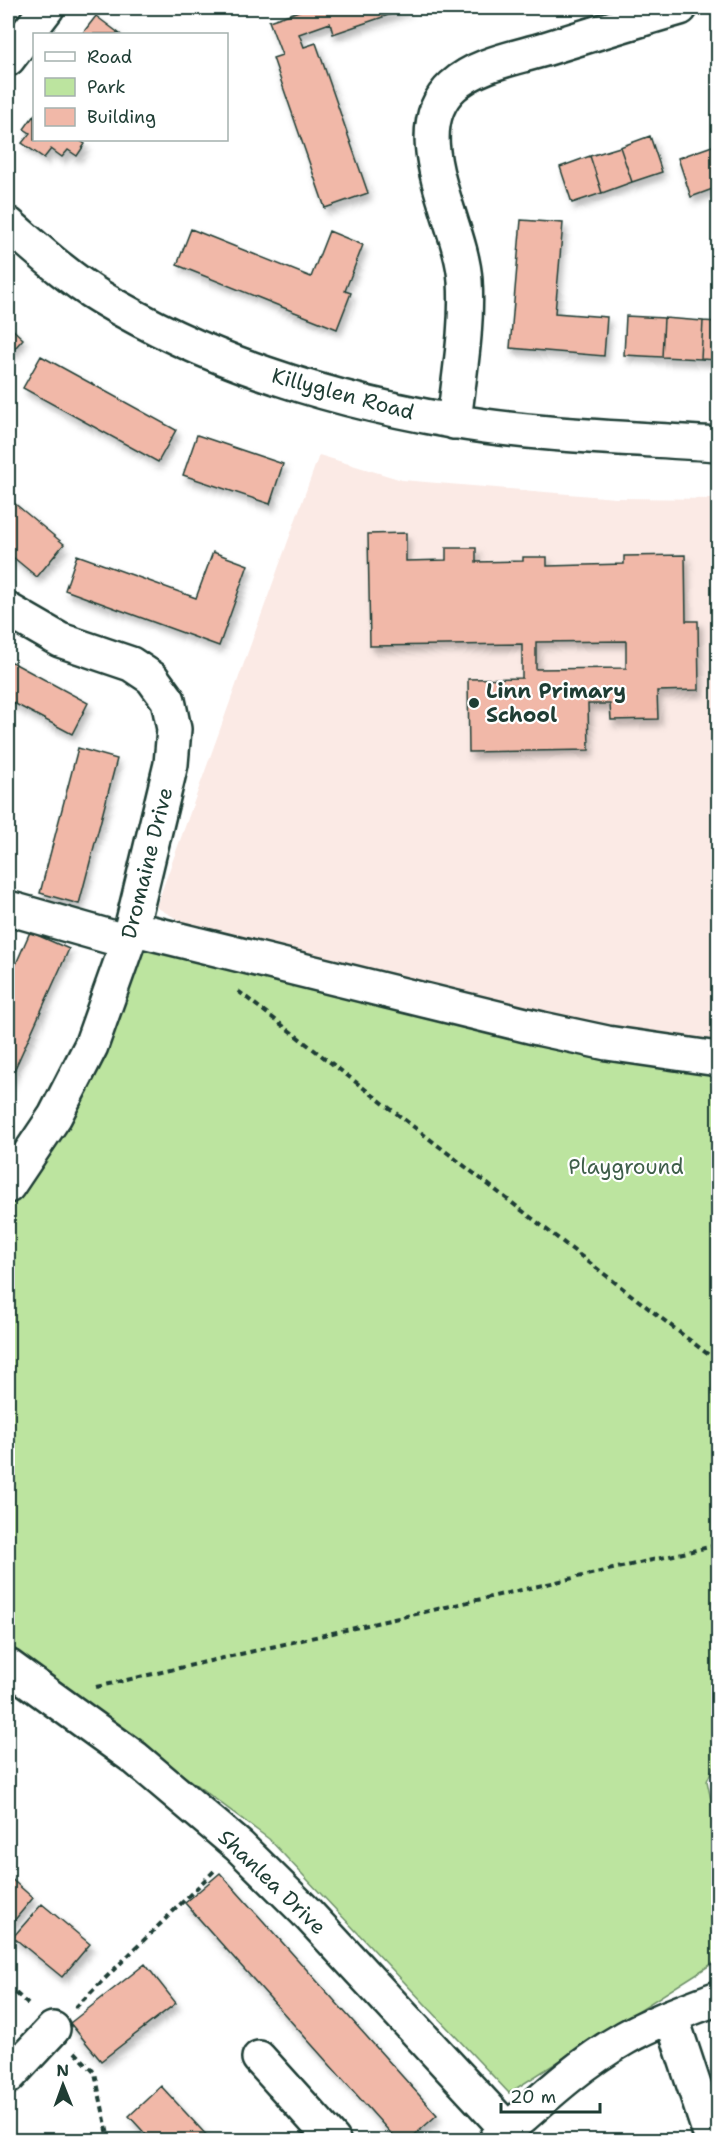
<svg xmlns="http://www.w3.org/2000/svg" width="726" height="2148" font-family="'Shantell Sans',sans-serif">
<defs>
<filter id="shadow"><feDropShadow dx="3.5" dy="6" stdDeviation="3" flood-color="#0004"/></filter>
</defs>
<rect width="100%" height="100%" fill="#fff"/>
<filter id="ink" filterUnits="userSpaceOnUse"><feTurbulence type="fractalNoise" baseFrequency=".0167" numOctaves="2"/><feDisplacementMap in="SourceGraphic" scale="12" xChannelSelector="R" yChannelSelector="G"/><feConvolveMatrix kernelMatrix="1 2 1 2 8 2 1 2 1" color-interpolation-filters="sRGB"/></filter>
<g filter="url(#ink)">
<path fill="#fbeae5" d="M 319,455 L 402,480 L 615,498 L 718,499 L 718,1042 L 622,1029 L 511,1006 L 191,927 L 156,907 Z"/>
<path fill="#bce49f" stroke="#6e906a" stroke-width="1.5" d="M 140,944 L 718,1071 L 718,1756 L 707,1781 L 718,1832 L 718,1960 L 509,2093 L 269,1839 L 8,1645 L 8,1163 Z"/>
<path fill="#f1b8a8" stroke="#1f3d34" stroke-width="1.5" fill-rule="evenodd" filter="url(#shadow)" d="M 308,8 L 409,8 L 333,34 L 330,23 L 299,34 L 304,47 L 316,43 L 368,193 L 325,208 L 273,58 L 282,55 L 269,21 Z
M 96,16 L 120,34 L 82,34 Z
M 34,115 L 34,140 L 79,140 L 85,144 L 77,156 L 68,150 L 62,157 L 51,149 L 44,158 L 22,143 L 30,133 L 24,129 Z
M 650,136 L 662,172 L 632,182 L 620,147 Z
M 715,145 L 718,154 L 718,187 L 691,197 L 678,158 Z
M 620,147 L 632,182 L 602,193 L 590,156 Z
M 590,156 L 602,193 L 572,203 L 560,167 Z
M 521,220 L 563,223 L 555,313 L 607,317 L 604,356 L 510,348 Z
M 191,229 L 311,277 L 329,231 L 363,245 L 345,291 L 351,293 L 337,329 L 177,265 Z
M 626,316 L 664,318 L 662,357 L 624,355 Z
M 664,318 L 703,321 L 701,359 L 662,357 Z
M 703,321 L 718,322 L 718,360 L 701,359 Z
M 8,325 L 23,339 L 8,356 Z
M 41,356 L 176,430 L 158,462 L 23,388 Z
M 197,435 L 283,464 L 270,504 L 183,475 Z
M 8,498 L 64,544 L 37,577 L 8,553 Z
M 406,533 L 406,561 L 446,560 L 446,548 L 476,548 L 476,562 L 523,561 L 523,557 L 547,557 L 547,566 L 624,564 L 624,556 L 685,555 L 686,621 L 698,621 L 699,690 L 657,691 L 658,719 L 611,720 L 610,704 L 588,704 L 589,750 L 469,752 L 468,679 L 522,678 L 522,644 L 370,646 L 368,534 ZM 626,641 L 626,668 L 536,669 L 536,642 Z
M 213,552 L 248,565 L 219,646 L 65,590 L 77,555 L 196,598 Z
M 8,660 L 88,703 L 72,734 L 8,700 Z
M 78,748 L 117,759 L 79,904 L 40,893 Z
M 30,932 L 69,949 L 8,1084 L 8,982 Z
M 220,1873 L 437,2115 L 409,2140 L 397,2140 L 185,1903 Z
M 8,1876 L 33,1898 L 8,1928 Z
M 42,1904 L 90,1944 L 62,1977 L 13,1937 Z
M 145,1964 L 176,2003 L 101,2061 L 70,2023 Z
M 161,2086 L 211,2140 L 151,2140 L 129,2116 Z"/>
<g fill="none" stroke-linecap="round" stroke-linejoin="round">
<g stroke="#1f3d34" stroke-width="38">
<path id="minor" d="M 8,59 L 47,8
M 8,224 C 37,249 67,277 100,297 C 206,361 330,400 452,421 C 540,436 630,438 718,444
M 454,422 C 459,376 468,327 465,281 C 462,223 401,133 453,86 C 477,64 515,58 545,49 C 590,35 635,21 680,8
M 8,610 L 60,640 L 131,664 L 152,678 L 168,700 L 174,729 L 171,764 L 128,942 L 91,1046 L 55,1116 L 8,1186
M 8,908 L 128,942
M 131,928 L 542,1029 L 607,1043 L 718,1059
M 8,1666 L 135,1758 L 239,1846 L 306,1912 L 508,2130
M 671,2016 L 712,2140
M 259,2058 L 333,2140
M 8,2077 L 53,2029
M 496,2140 C 537,2104 577,2065 625,2038 C 655,2021 687,2010 718,1998"/>
</g>
<path stroke="#1f3d34" stroke-width="4" stroke-dasharray="6 4.5" stroke-linecap="butt" d="M 238,991 L 718,1362
M 96,1687 L 718,1545
M 8,1986 L 30,2006
M 75,2008 L 215,1870
M 75,2052 L 95,2073 L 109,2140"/>
<use href="#minor" stroke="#fff" stroke-width="33"/>
</g>
</g>
<circle fill="#1f3d34" stroke="#fff" stroke-width="2" cx="474" cy="703" r="6"/>
<g text-anchor="middle" dominant-baseline="central" stroke-width="4.5" stroke-linejoin="round" paint-order="stroke">
<g font-size="21" fill="#1f3d34" stroke="#fff">
<text transform="translate(343 394) rotate(15)">Killyglen Road</text>
<text transform="translate(147 863) rotate(-76)">Dromaine Drive</text>
<text transform="translate(272 1882) rotate(44)">Shanlea Drive</text>
</g>
<g font-size="21" font-weight="bold" fill="#1f3d34" stroke="#fff" text-anchor="start">
<text x="486" y="691">Linn Primary<tspan x="486" dy="24">School</tspan></text>
</g>
<g font-size="21" fill="#3e5e49" stroke="#fff">
<text x="626" y="1167">Playground</text>
</g>
</g>
<rect width="726" height="2148" fill="none" stroke="#fff" stroke-width="30"/>
<rect x="15" y="15" width="696" height="2118" fill="none" stroke="#1f3d34" stroke-width="2" filter="url(#ink)"/>
<rect x="33" y="33" width="195" height="108" fill="#ffffff" stroke="#a5b1ae" stroke-width="1.5"/>
<rect x="45" y="52" width="30" height="9" fill="#ffffff" stroke="#a5b1ae" stroke-width="1.5"/>
<text x="87" y="63" font-size="18" fill="#1f3d34">Road</text>
<rect x="45" y="78" width="30" height="18" fill="#bce49f" stroke="#a5b1ae" stroke-width="1.5"/>
<text x="87" y="93" font-size="18" fill="#1f3d34">Park</text>
<rect x="45" y="108" width="30" height="18" fill="#f1b8a8" stroke="#a5b1ae" stroke-width="1.5"/>
<text x="87" y="123" font-size="18" fill="#1f3d34">Building</text>
<g transform="translate(63 2085) rotate(359)" stroke="#ffffff" stroke-width="4.5" paint-order="stroke">
<path d="M0-4.5L10 22L0 15L-10 22Z" fill="#1f3d34"/>
<text y="-9" font-size="16" font-weight="bold" text-anchor="middle" fill="#1f3d34">N</text>
</g>
<path d="M501 2103v9h99v-9" fill="none" stroke="#1f3d34" stroke-width="3"/>
<text x="510" y="2103" font-size="18" fill="#1f3d34" stroke="#ffffff" stroke-width="4.5" paint-order="stroke">20 m</text>
</svg>
